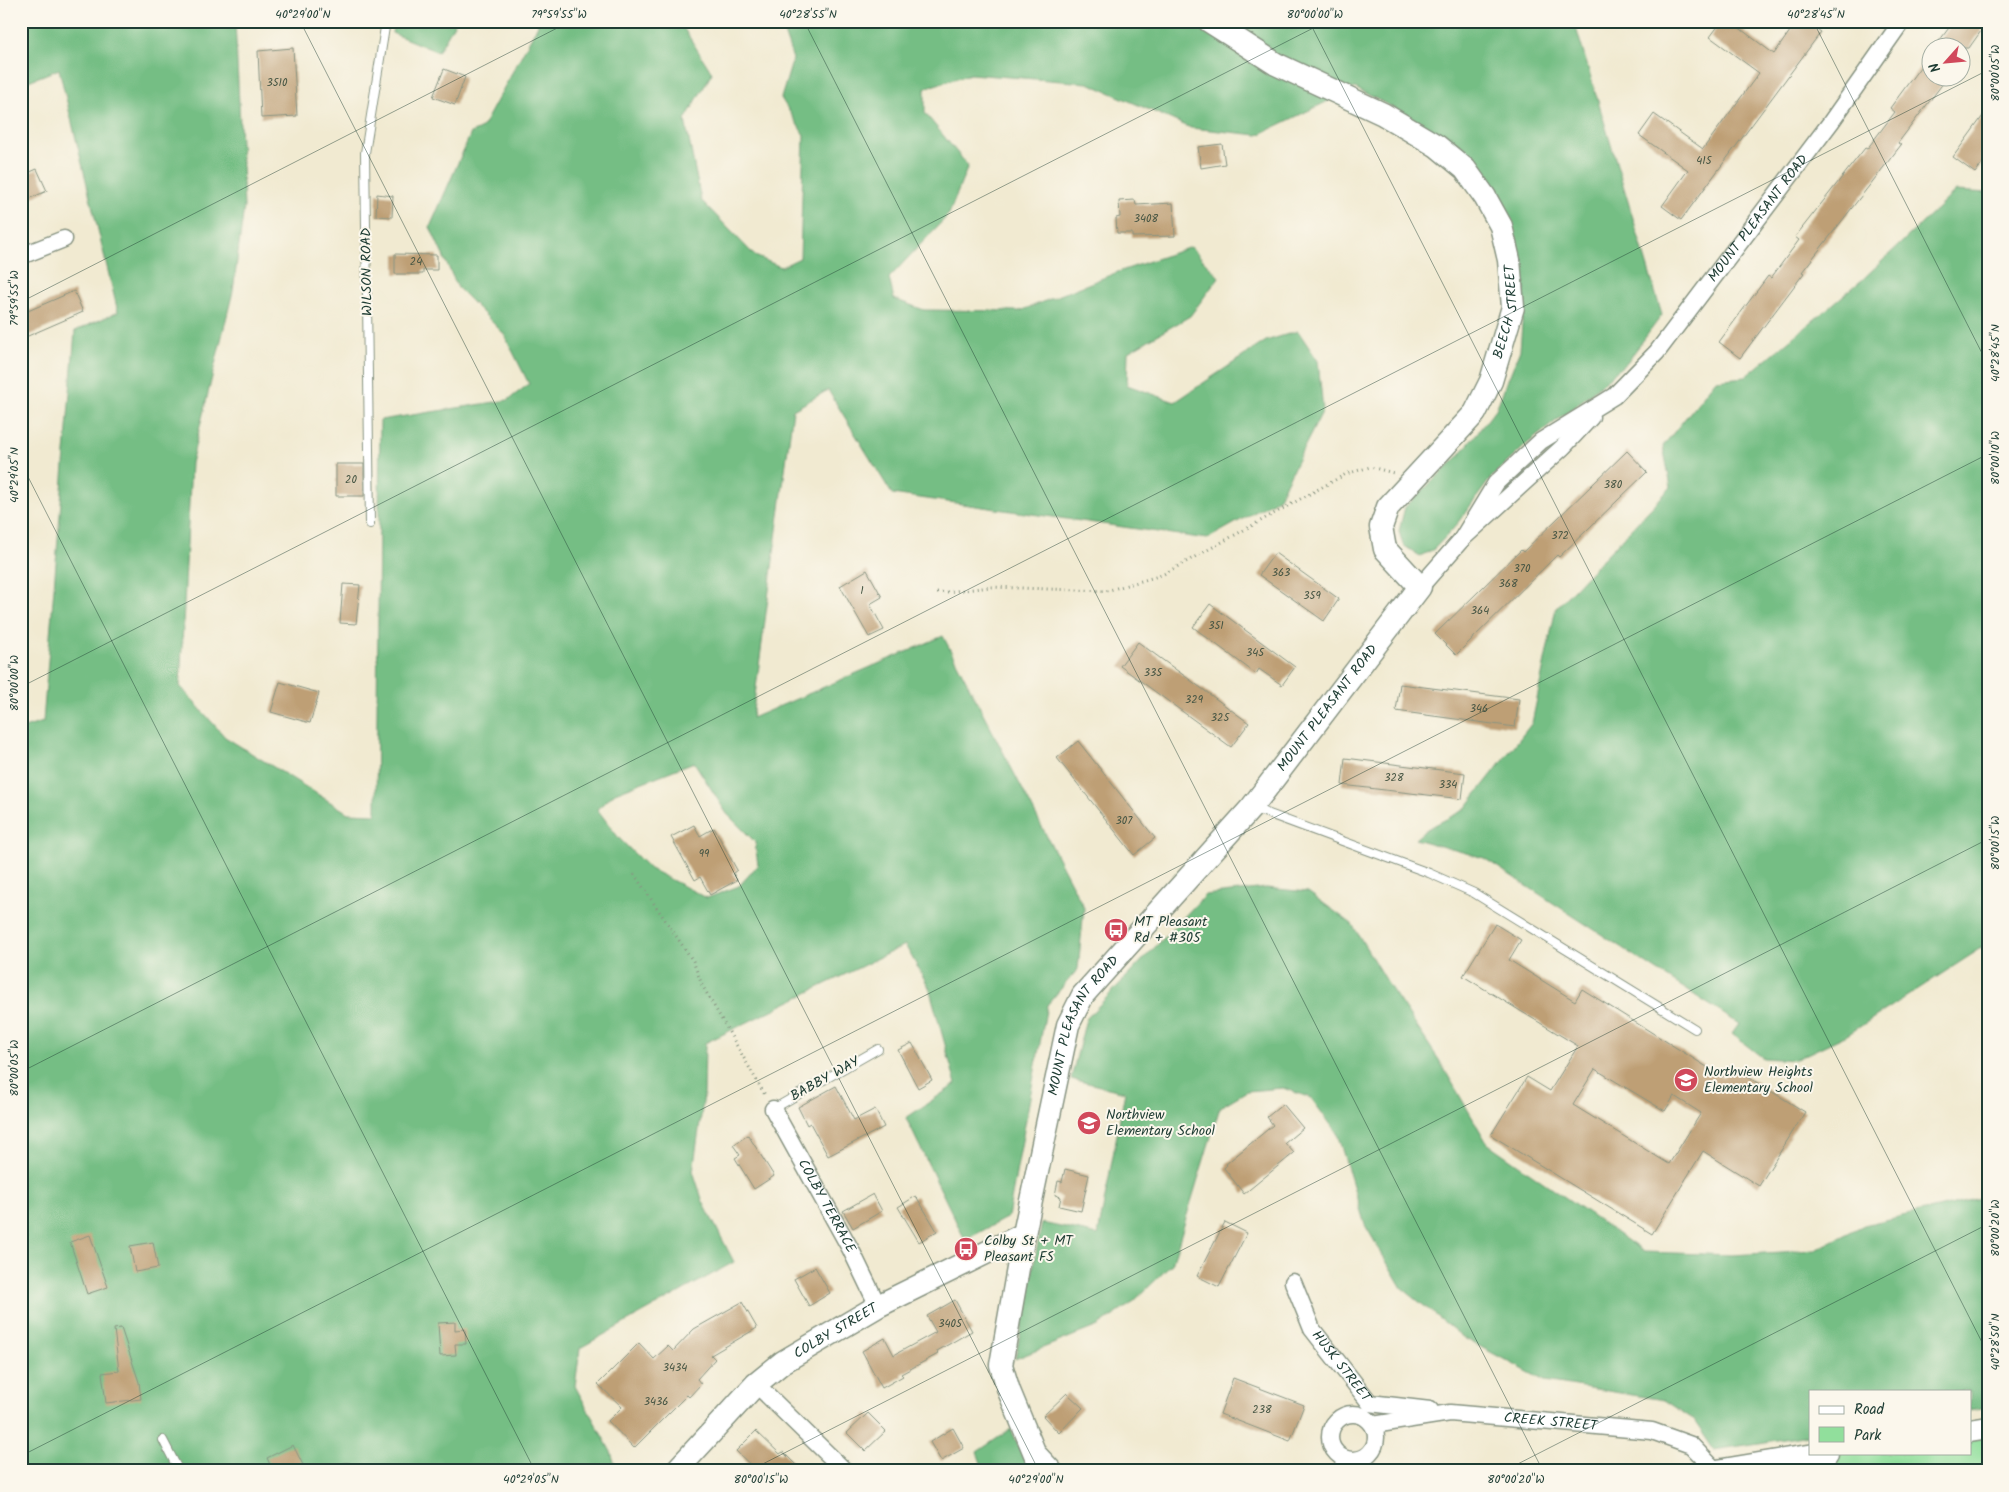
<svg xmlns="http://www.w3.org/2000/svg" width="2009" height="1492" font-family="Kalam,sans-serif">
<rect width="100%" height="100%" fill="#fbf7ec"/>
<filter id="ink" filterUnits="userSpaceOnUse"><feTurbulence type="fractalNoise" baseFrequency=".02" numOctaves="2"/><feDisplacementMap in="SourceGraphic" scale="10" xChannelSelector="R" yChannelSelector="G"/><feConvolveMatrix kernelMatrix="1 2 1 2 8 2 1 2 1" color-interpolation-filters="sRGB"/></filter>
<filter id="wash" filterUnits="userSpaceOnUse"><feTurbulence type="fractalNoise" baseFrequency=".0096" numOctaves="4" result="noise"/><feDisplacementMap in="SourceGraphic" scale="20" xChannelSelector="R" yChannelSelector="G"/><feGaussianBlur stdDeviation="1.12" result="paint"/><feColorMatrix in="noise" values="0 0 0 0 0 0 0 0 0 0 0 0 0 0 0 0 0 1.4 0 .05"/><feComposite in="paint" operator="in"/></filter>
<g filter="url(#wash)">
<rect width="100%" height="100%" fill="#f1ead1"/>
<path fill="#91df9c" stroke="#588e68" d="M 1988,1428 L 1988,1471 L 1717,1471 L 1827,1453 L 1970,1453 L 1970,1431 Z"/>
<path fill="#74be84" stroke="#4a7e5c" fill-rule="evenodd" d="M 21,21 L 235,21 L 244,207 L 233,291 L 191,463 L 180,686 L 225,737 L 348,813 L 376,814 L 380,420 L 508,400 L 529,384 L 504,334 L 458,288 L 430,227 L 471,133 L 482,128 L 538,25 L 538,21 L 679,21 L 712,73 L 685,120 L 701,200 L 755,256 L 781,267 L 800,258 L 804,135 L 781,98 L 793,59 L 780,21 L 1574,21 L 1662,315 L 1627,362 L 1584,399 L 1528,443 L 1491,478 L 1453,529 L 1434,549 L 1420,556 L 1403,545 L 1399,531 L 1405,507 L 1459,456 L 1496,409 L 1520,350 L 1525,286 L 1512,229 L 1459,150 L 1407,115 L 1355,88 L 1258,135 L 1191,128 L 1088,83 L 970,74 L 925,88 L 925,113 L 968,166 L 949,214 L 889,278 L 894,299 L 924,310 L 1020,311 L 1118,272 L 1191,247 L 1219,277 L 1190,316 L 1128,352 L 1127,385 L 1175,402 L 1266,341 L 1298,331 L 1318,361 L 1323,410 L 1278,499 L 1207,539 L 892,494 L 828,390 L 793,410 L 752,718 L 943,636 L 1084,908 L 1078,969 L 1047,1005 L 1008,1217 L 965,1240 L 906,1118 L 956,1084 L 929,987 L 905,945 L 705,1043 L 704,1095 L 693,1171 L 703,1202 L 734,1262 L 580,1348 L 575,1386 L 611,1452 L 617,1471 L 25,1471 L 21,1458 L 21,729 L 43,722 L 75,331 L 118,312 L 59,69 L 21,84 ZM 694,762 L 727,814 L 755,842 L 758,865 L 739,886 L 707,898 L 650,869 L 618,837 L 597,809 L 615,793 Z
M 394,21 L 456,21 L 438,52 L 392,33 Z
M 1956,191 L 1988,193 L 1988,944 L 1847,1035 L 1794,1060 L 1763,1058 L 1732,1034 L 1739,1024 L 1484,858 L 1415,839 L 1427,829 L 1464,810 L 1532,723 L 1556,608 L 1671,487 L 1663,446 L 1716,380 L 1745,377 L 1862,280 Z
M 1266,888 L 1308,892 L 1352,924 L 1384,978 L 1439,1060 L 1487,1143 L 1644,1252 L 1732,1255 L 1815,1250 L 1864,1225 L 1988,1196 L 1988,1407 L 1970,1410 L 1970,1391 L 1810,1391 L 1810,1435 L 1714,1450 L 1693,1419 L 1664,1400 L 1545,1381 L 1464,1338 L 1402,1288 L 1365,1225 L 1337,1133 L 1311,1098 L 1283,1088 L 1247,1091 L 1220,1107 L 1172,1264 L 1131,1304 L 1098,1326 L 1015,1359 L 1042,1223 L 1098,1235 L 1125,1092 L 1071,1079 L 1086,1019 L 1205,895 Z
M 1011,1429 L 1030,1471 L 984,1471 L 977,1452 Z"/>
<g id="blocks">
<path fill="#be9f75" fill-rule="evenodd" d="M 1722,21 L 1730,21 L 1774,54 L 1797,21 L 1806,21 L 1821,32 L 1681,220 L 1662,206 L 1688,170 L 1639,135 L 1654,114 L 1703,149 L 1759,73 L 1710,37 Z
M 1954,21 L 1988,21 L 1969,48 L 1934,48 Z
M 293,48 L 297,116 L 261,118 L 258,51 Z
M 1932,51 L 1932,78 L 1947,78 L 1898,143 L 1901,145 L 1802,272 L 1804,273 L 1740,358 L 1719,342 L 1768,276 L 1771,278 L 1799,240 L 1795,237 L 1865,148 L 1867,149 L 1895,112 L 1890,108 Z
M 444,69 L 465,77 L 455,105 L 433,97 Z
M 1988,109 L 1988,156 L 1975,173 L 1953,157 Z
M 1222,144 L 1225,164 L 1201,168 L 1198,147 Z
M 37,169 L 47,191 L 21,202 L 21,176 Z
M 377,194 L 393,196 L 392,217 L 376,216 Z
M 1135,200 L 1136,205 L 1173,203 L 1175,236 L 1132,237 L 1132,233 L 1117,233 L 1116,218 L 1120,217 L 1119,201 Z
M 395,254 L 437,255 L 437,270 L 423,270 L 423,274 L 395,274 Z
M 74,291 L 83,312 L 21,339 L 21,314 Z
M 1627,451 L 1647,472 L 1559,557 L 1557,555 L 1456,655 L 1435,634 L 1521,550 L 1523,552 Z
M 336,464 L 364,464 L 364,496 L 336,496 Z
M 1275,553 L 1339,599 L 1324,621 L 1259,575 Z
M 867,570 L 882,597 L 870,604 L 884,630 L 869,637 L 840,586 Z
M 343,584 L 360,585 L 356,624 L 340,623 Z
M 1210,604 L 1295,667 L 1282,685 L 1259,669 L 1256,674 L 1193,627 Z
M 1138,642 L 1249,723 L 1231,747 L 1120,666 Z
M 280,682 L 319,693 L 310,723 L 271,712 Z
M 1400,684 L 1519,699 L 1515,727 L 1396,711 Z
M 1078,741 L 1155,838 L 1134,855 L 1057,758 Z
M 1345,758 L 1465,773 L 1462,799 L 1342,785 Z
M 694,825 L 700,836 L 714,828 L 737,870 L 733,873 L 737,880 L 710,895 L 700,877 L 695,880 L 671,837 Z
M 1495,924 L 1521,940 L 1509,960 L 1575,1001 L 1582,989 L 1723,1077 L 1730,1066 L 1805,1112 L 1759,1186 L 1703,1151 L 1652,1234 L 1491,1135 L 1527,1077 L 1550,1091 L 1578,1046 L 1463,976 ZM 1595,1069 L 1665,1111 L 1674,1096 L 1701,1113 L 1669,1164 L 1573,1105 Z
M 912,1043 L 932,1080 L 918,1088 L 898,1050 Z
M 836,1086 L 854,1120 L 875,1109 L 884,1127 L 828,1156 L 810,1123 L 807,1125 L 798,1107 Z
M 1283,1104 L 1303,1128 L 1285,1143 L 1294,1153 L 1244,1194 L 1224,1168 L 1227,1165 L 1226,1164 L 1273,1125 L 1267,1117 Z
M 748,1135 L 774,1176 L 754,1189 L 735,1158 L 740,1155 L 733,1145 Z
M 1065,1169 L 1089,1175 L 1081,1211 L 1059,1206 L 1061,1197 L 1055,1195 L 1058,1181 L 1062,1182 Z
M 873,1194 L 882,1211 L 853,1228 L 843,1211 Z
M 916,1196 L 937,1231 L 919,1242 L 898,1207 Z
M 1225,1222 L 1247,1233 L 1219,1287 L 1197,1276 Z
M 90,1235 L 108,1287 L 87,1294 L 70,1242 Z
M 153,1242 L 158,1268 L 135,1272 L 130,1246 Z
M 815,1267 L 830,1293 L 809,1306 L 794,1279 Z
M 955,1300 L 972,1331 L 937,1351 L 938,1354 L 901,1374 L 903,1376 L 882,1388 L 862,1351 L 885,1338 L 894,1355 L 936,1332 L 927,1316 Z
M 742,1302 L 757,1328 L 711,1355 L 715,1359 L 697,1379 L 701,1384 L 689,1397 L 687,1395 L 634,1448 L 608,1421 L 622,1407 L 598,1384 L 639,1343 L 654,1359 L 668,1346 L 673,1351 L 694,1329 Z
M 455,1322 L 455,1330 L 465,1329 L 466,1344 L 455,1344 L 456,1355 L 440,1356 L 438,1323 Z
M 121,1328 L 139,1382 L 141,1399 L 106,1403 L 102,1373 L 119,1371 L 114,1329 Z
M 1233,1378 L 1304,1405 L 1290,1441 L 1220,1414 Z
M 1067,1393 L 1083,1408 L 1059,1433 L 1043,1416 Z
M 868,1413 L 886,1431 L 865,1451 L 847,1433 Z
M 953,1428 L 964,1448 L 941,1461 L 930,1442 Z
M 756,1431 L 780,1454 L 783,1452 L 802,1471 L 757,1471 L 736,1451 Z
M 293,1445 L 306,1471 L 273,1471 L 267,1458 Z"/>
</g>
</g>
<g filter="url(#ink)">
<use href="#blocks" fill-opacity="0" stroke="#889482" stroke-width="1"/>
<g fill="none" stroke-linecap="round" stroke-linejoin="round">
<g stroke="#889482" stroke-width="10">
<path id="lane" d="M 370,524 L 365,153 L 386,21
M 1253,808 L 1429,873 L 1474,893 L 1695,1029
M 773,1109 L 878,1049
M 163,1440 L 179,1471
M 331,1471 L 347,1467 L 363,1471"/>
</g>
<g stroke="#889482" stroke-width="19">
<g id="street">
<path d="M 21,256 L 64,239"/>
<path id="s1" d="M 1462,539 L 1496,483 L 1541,441 L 1614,396 L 1657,352 L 1831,122 L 1902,21"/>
<path d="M 1420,587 L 1462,539 L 1563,447 L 1591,417"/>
<path id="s2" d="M 773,1109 L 851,1250 L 878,1306"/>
<path id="s3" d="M 1293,1282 L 1312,1329 L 1370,1403 L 1430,1410"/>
<path d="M 756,1384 L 845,1471"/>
<circle cx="1353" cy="1437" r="23"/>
<path id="s4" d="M 1373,1425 L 1450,1413 L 1652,1431 L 1691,1445 L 1716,1471"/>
</g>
</g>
<g stroke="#889482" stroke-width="25">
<g id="secondary">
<path d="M 1970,1431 L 1988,1428"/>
<path id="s5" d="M 676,1471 L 756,1384 L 783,1362 L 878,1306 L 1024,1234"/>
<path id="s6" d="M 1051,1471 L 1035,1454 L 1009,1391 L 1001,1365 L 1024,1234 L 1068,1025 L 1083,995 L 1252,807 L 1420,587 L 1385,549 L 1381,527 L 1388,507 L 1475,413 L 1491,381 L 1513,307 L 1509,260 L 1501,226 L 1485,197 L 1465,169 L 1437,146 L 1383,114 L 1276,64 L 1209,21"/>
<path d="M 1717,1471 L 1827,1453"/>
</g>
</g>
<path stroke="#889482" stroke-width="3" stroke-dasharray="1 4" stroke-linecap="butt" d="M 937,593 L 991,587 L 1106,591 L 1162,575 L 1346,474 L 1370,467 L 1394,473
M 634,874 L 693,961 L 702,985 L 765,1095"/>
<use href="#lane" stroke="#fff" stroke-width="8"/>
<use href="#street" stroke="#fff" stroke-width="16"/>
<use href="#secondary" stroke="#fff" stroke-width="22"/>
</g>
</g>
<path fill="none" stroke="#1f3d34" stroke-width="1" stroke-opacity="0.45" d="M 300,21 L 1039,1471M 804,21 L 1543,1471M 1309,21 L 1988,1354M 1813,21 L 1988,365M 21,302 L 571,21M 21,463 L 535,1471M 21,687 L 1327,21M 21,1072 L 1988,70M 21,1453 L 30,1471M 21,1456 L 1988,454M 749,1471 L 1988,839M 1504,1471 L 1988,1224"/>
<defs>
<g id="bus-disc" transform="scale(1.25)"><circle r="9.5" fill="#d1495b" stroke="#fbf7ec"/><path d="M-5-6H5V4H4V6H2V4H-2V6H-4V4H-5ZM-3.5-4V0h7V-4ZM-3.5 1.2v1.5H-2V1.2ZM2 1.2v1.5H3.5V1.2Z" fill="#fff"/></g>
<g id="school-disc" transform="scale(1.25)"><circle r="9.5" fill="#d1495b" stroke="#fbf7ec"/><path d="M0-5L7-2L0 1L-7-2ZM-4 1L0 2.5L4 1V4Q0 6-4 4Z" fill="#fff"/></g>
</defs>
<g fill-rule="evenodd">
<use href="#bus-disc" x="1116" y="930"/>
<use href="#school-disc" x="1686" y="1080"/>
<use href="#school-disc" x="1089" y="1123"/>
<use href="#bus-disc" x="966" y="1249"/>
</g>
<g text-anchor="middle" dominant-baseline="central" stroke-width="4" stroke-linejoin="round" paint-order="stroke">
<g font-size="11" fill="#475644">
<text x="277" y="83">3510</text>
<text x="1704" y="161">415</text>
<text x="1146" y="219">3408</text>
<text x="416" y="262">24</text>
<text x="351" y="480">20</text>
<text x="1613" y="485">380</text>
<text x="1560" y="536">372</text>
<text x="1522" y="569">370</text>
<text x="1281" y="573">363</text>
<text x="1508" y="584">368</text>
<text x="862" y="591">1</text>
<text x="1312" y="596">359</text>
<text x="1480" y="611">364</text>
<text x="1216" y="626">351</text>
<text x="1255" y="653">345</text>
<text x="1153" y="673">335</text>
<text x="1194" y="700">329</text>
<text x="1479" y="709">346</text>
<text x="1220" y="718">325</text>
<text x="1394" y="778">328</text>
<text x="1448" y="785">334</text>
<text x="1124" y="821">307</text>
<text x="704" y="854">99</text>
<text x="950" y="1324">3405</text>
<text x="675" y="1368">3434</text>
<text x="656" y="1402">3436</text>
<text x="1262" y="1410">238</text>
</g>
<g font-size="14" fill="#1f3d34" stroke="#fbf7ec">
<text stroke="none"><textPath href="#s1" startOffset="442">MOUNT PLEASANT ROAD</textPath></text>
<text transform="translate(367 272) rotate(-91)">WILSON ROAD</text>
<text stroke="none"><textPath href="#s6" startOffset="1359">BEECH STREET</textPath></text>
<text stroke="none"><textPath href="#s6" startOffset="876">MOUNT PLEASANT ROAD</textPath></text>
<text stroke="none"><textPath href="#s6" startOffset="471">MOUNT PLEASANT ROAD</textPath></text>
<text transform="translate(825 1079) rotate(-29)">BABBY WAY</text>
<text stroke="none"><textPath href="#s2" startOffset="111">COLBY TERRACE</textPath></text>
<text stroke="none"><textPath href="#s5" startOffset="214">COLBY STREET</textPath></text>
<text stroke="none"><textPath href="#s3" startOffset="98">HUSK STREET</textPath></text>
<text stroke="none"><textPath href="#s4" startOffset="179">CREEK STREET</textPath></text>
</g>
<g font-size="14" fill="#1f3d34" stroke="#fbf7ec" text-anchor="start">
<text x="1134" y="922">MT Pleasant<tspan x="1134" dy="16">Rd + #305</tspan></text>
<text x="1704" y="1072">Northview Heights<tspan x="1704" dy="16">Elementary School</tspan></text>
<text x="1106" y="1115">Northview<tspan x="1106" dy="16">Elementary School</tspan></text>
<text x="984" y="1241">Colby St + MT<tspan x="984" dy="16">Pleasant FS</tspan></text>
</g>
</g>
<rect width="2009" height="1492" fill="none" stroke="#fbf7ec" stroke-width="55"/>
<rect x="1809" y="1390" width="162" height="65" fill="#fbf7ec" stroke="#a3ada2"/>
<rect x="1819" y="1406" width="25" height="8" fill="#ffffff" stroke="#a3ada2"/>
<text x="1854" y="1414" font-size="15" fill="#1f3d34">Road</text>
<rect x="1819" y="1427" width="25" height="15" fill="#91df9c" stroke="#a3ada2"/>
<text x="1854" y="1440" font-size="15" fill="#1f3d34">Park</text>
<g transform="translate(1946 62) rotate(243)"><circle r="24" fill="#fbf7ec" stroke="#a3ada2"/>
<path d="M0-4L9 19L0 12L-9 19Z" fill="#d1495b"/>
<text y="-8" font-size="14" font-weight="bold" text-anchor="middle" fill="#1f3d34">N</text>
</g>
<rect x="28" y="28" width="1954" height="1436" fill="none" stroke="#1f3d34" stroke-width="2"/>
<g font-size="12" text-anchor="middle" fill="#1f3d34">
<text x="303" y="18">40°29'00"N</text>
<text x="559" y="18">79°59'55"W</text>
<text x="808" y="18">40°28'55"N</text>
<text x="1315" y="18">80°00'00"W</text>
<text x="1816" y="18">40°28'45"N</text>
<text transform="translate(1995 73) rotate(-90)" y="4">80°00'05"W</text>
<text transform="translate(14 298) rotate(-90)" y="4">79°59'55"W</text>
<text transform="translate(1995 353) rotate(-90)" y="4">40°28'45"N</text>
<text transform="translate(1995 458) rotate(-90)" y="4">80°00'10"W</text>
<text transform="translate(14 475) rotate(-90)" y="4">40°29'05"N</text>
<text transform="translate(14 683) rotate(-90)" y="4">80°00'00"W</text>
<text transform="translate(1995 843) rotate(-90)" y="4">80°00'15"W</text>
<text transform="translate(14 1068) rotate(-90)" y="4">80°00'05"W</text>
<text transform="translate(1995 1228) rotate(-90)" y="4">80°00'20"W</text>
<text transform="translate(1995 1342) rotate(-90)" y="4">40°28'50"N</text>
<text x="531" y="1483">40°29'05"N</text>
<text x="761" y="1483">80°00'15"W</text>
<text x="1036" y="1483">40°29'00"N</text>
<text x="1516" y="1483">80°00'20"W</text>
</g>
</svg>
